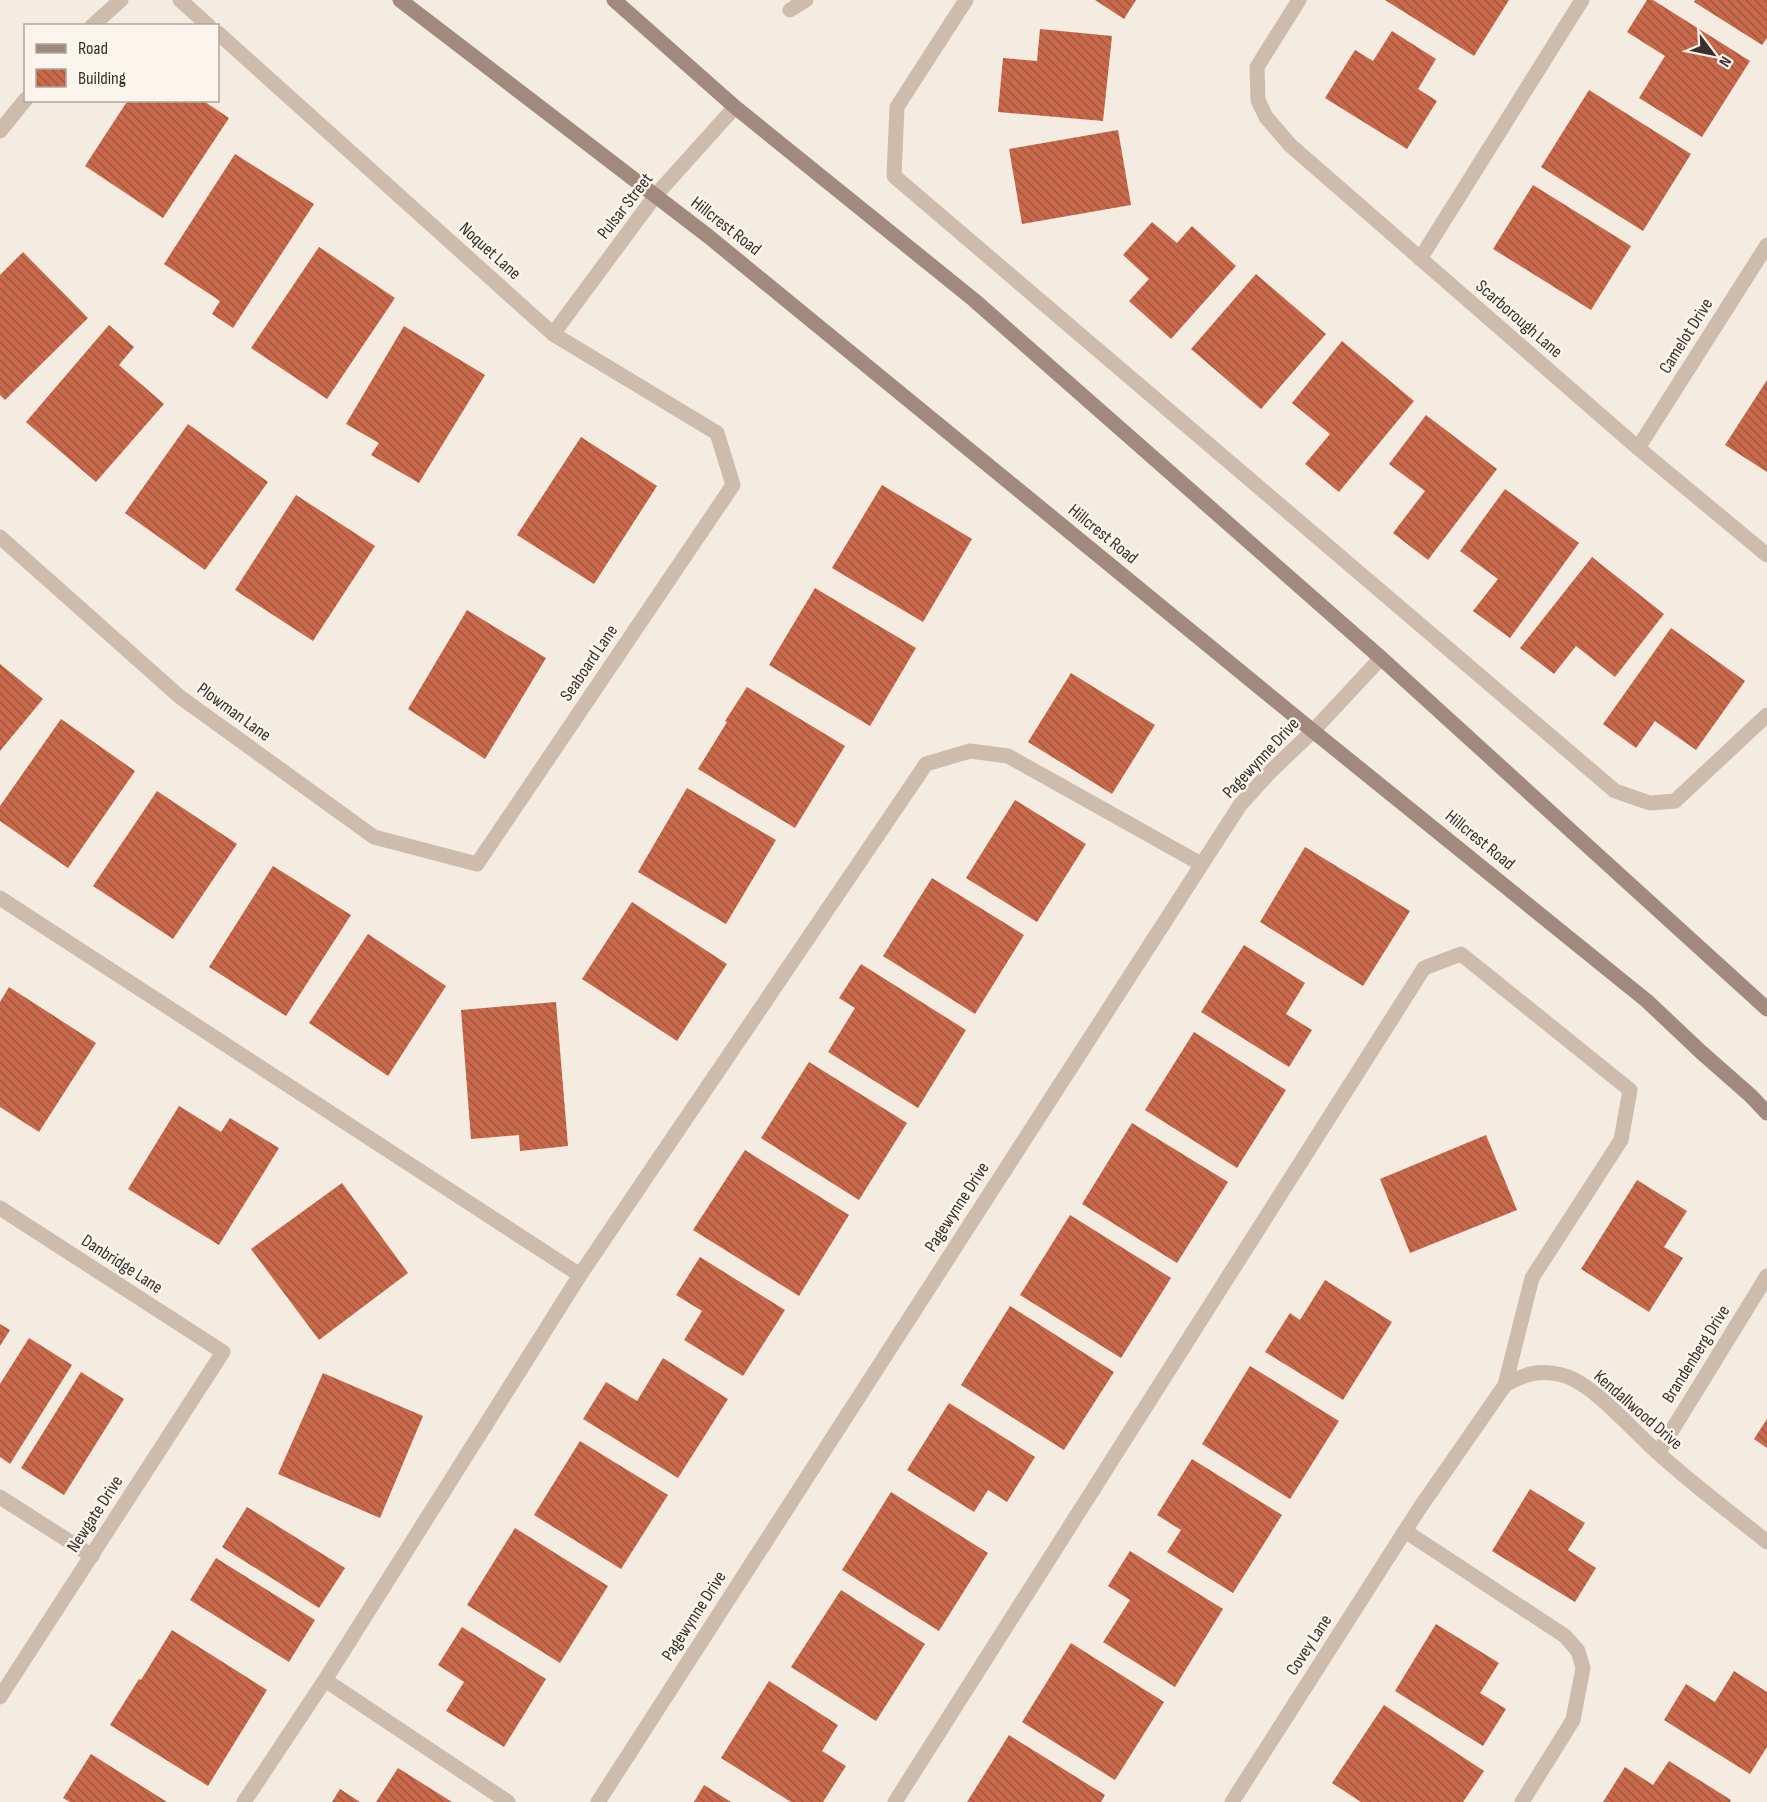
<svg xmlns="http://www.w3.org/2000/svg" width="1767" height="1802" font-family="'Sofia Sans Condensed',sans-serif">
<defs>
<pattern id="building-back-hatch" width="6" height="6" patternUnits="userSpaceOnUse" patternTransform="scale(1.5)"><rect width="6" height="6" fill="#c8694b"/><path d="M-1 5l2 2M0 0l6 6M5-1l2 2" fill="none" stroke="#a4573f"/></pattern>
</defs>
<rect width="100%" height="100%" fill="#f4ebe1"/>
<path fill="url(#building-back-hatch)" d="M 1095,0 L 1136,0 L 1124,19 Z
M 1385,0 L 1509,0 L 1474,56 Z
M 1647,0 L 1653,0 L 1750,61 L 1702,137 L 1639,98 L 1665,56 L 1627,32 Z
M 1695,0 L 1767,0 L 1767,38 L 1762,45 L 1694,2 Z
M 1040,29 L 1112,36 L 1103,121 L 998,112 L 1003,58 L 1037,61 Z
M 1392,31 L 1436,59 L 1418,89 L 1437,101 L 1407,149 L 1325,98 L 1355,50 L 1373,61 Z
M 1589,90 L 1691,154 L 1643,231 L 1541,167 Z
M 128,100 L 202,100 L 229,118 L 163,218 L 85,166 Z
M 1118,130 L 1131,205 L 1022,224 L 1009,149 Z
M 235,154 L 314,204 L 233,328 L 212,314 L 220,301 L 164,264 Z
M 1533,185 L 1631,246 L 1591,310 L 1493,249 Z
M 1152,222 L 1177,243 L 1192,226 L 1236,266 L 1171,339 L 1129,301 L 1149,279 L 1123,255 Z
M 319,247 L 395,298 L 327,399 L 251,348 Z
M 23,252 L 88,318 L 5,400 L 0,395 L 0,275 Z
M 1256,274 L 1326,334 L 1261,409 L 1191,349 Z
M 109,325 L 134,347 L 119,365 L 164,404 L 96,482 L 26,422 Z
M 404,326 L 485,375 L 419,483 L 371,455 L 379,443 L 346,424 Z
M 1342,341 L 1414,401 L 1339,492 L 1305,464 L 1330,434 L 1292,403 Z
M 1767,380 L 1767,472 L 1725,445 Z
M 1426,415 L 1497,469 L 1428,560 L 1393,533 L 1425,491 L 1389,464 Z
M 188,424 L 268,482 L 205,570 L 125,513 Z
M 581,437 L 657,486 L 594,584 L 517,535 Z
M 882,485 L 972,539 L 923,622 L 832,568 Z
M 1505,489 L 1579,543 L 1510,638 L 1473,611 L 1498,579 L 1460,551 Z
M 296,495 L 375,546 L 313,641 L 235,590 Z
M 1592,557 L 1664,614 L 1615,677 L 1576,646 L 1554,674 L 1520,648 Z
M 815,588 L 916,648 L 870,726 L 769,665 Z
M 467,610 L 546,658 L 485,759 L 408,709 Z
M 1671,628 L 1745,681 L 1696,750 L 1655,721 L 1636,748 L 1603,724 Z
M 0,664 L 43,699 L 0,751 Z
M 1071,673 L 1155,725 L 1112,794 L 1028,742 Z
M 747,687 L 845,746 L 795,828 L 698,769 L 727,722 L 725,721 Z
M 61,719 L 135,771 L 68,868 L 0,821 L 0,806 Z
M 687,788 L 776,840 L 726,924 L 638,872 Z
M 157,791 L 237,844 L 173,939 L 93,886 Z
M 1015,800 L 1086,844 L 1037,922 L 966,878 Z
M 1305,847 L 1410,911 L 1363,986 L 1260,922 Z
M 273,866 L 351,915 L 286,1016 L 209,967 Z
M 932,878 L 1024,935 L 975,1014 L 883,956 Z
M 632,902 L 727,964 L 677,1041 L 582,979 Z
M 368,934 L 446,986 L 388,1076 L 309,1023 Z
M 1244,945 L 1305,983 L 1286,1014 L 1312,1030 L 1289,1067 L 1201,1012 Z
M 861,964 L 966,1030 L 918,1108 L 828,1052 L 855,1008 L 839,998 Z
M 9,987 L 96,1043 L 39,1132 L 0,1107 L 0,1002 Z
M 556,1002 L 568,1146 L 520,1151 L 519,1135 L 471,1139 L 461,1010 Z
M 1194,1032 L 1286,1090 L 1237,1168 L 1145,1110 Z
M 809,1062 L 907,1123 L 859,1200 L 761,1138 Z
M 179,1106 L 221,1132 L 230,1118 L 279,1148 L 219,1245 L 128,1189 Z
M 1132,1123 L 1228,1182 L 1177,1263 L 1082,1204 Z
M 1486,1135 L 1517,1210 L 1410,1253 L 1380,1179 Z
M 745,1150 L 849,1215 L 799,1296 L 693,1230 Z
M 1637,1180 L 1687,1211 L 1664,1247 L 1683,1258 L 1649,1312 L 1581,1269 Z
M 342,1183 L 408,1273 L 319,1340 L 251,1249 Z
M 1070,1215 L 1171,1278 L 1121,1358 L 1020,1295 Z
M 700,1257 L 785,1310 L 743,1376 L 684,1340 L 702,1311 L 676,1295 Z
M 1325,1280 L 1392,1322 L 1343,1400 L 1265,1352 L 1290,1313 L 1300,1320 Z
M 1010,1306 L 1114,1372 L 1064,1450 L 961,1385 Z
M 0,1324 L 10,1330 L 0,1346 Z
M 29,1338 L 72,1365 L 10,1464 L 0,1457 L 0,1384 Z
M 663,1358 L 728,1399 L 678,1478 L 583,1419 L 606,1382 L 637,1401 Z
M 1250,1366 L 1339,1421 L 1290,1499 L 1202,1444 Z
M 81,1372 L 124,1399 L 64,1495 L 21,1468 Z
M 323,1373 L 423,1416 L 380,1518 L 278,1474 Z
M 949,1403 L 1035,1457 L 1007,1502 L 988,1490 L 974,1512 L 907,1470 Z
M 1767,1419 L 1767,1448 L 1754,1439 Z
M 580,1441 L 668,1495 L 621,1569 L 534,1515 Z
M 1192,1459 L 1282,1515 L 1233,1593 L 1167,1552 L 1181,1530 L 1157,1515 Z
M 1530,1489 L 1585,1523 L 1568,1550 L 1596,1568 L 1575,1602 L 1492,1551 Z
M 891,1492 L 988,1553 L 939,1631 L 842,1570 Z
M 247,1507 L 345,1568 L 319,1608 L 222,1547 Z
M 515,1528 L 608,1586 L 560,1663 L 467,1605 Z
M 1130,1551 L 1223,1609 L 1175,1687 L 1103,1642 L 1130,1600 L 1108,1586 Z
M 216,1558 L 315,1620 L 289,1662 L 190,1600 Z
M 841,1590 L 925,1644 L 876,1721 L 791,1667 Z
M 1436,1624 L 1499,1663 L 1480,1693 L 1506,1709 L 1483,1746 L 1395,1691 Z
M 462,1627 L 546,1679 L 504,1747 L 446,1711 L 464,1682 L 438,1665 Z
M 172,1630 L 267,1690 L 208,1786 L 110,1725 L 139,1679 L 141,1680 Z
M 1071,1643 L 1164,1702 L 1115,1780 L 1022,1722 Z
M 1734,1671 L 1767,1692 L 1767,1747 L 1750,1774 L 1664,1720 L 1686,1684 L 1715,1702 Z
M 769,1681 L 838,1725 L 822,1751 L 846,1766 L 823,1802 L 791,1802 L 721,1758 Z
M 1384,1705 L 1484,1771 L 1463,1802 L 1361,1802 L 1332,1783 Z
M 1009,1735 L 1105,1795 L 1101,1802 L 967,1802 Z
M 91,1754 L 167,1802 L 70,1802 L 63,1798 Z
M 1669,1761 L 1731,1800 L 1730,1802 L 1603,1802 L 1625,1767 L 1653,1785 Z
M 398,1768 L 452,1802 L 376,1802 Z
M 704,1785 L 731,1802 L 694,1802 Z
M 340,1789 L 360,1802 L 332,1802 Z"/>
<g fill="none" stroke-linecap="round" stroke-linejoin="round">
<path stroke="#cdbbac" stroke-width="15" d="M 966,0 L 897,107 L 894,176 L 1615,791 L 1650,803 L 1675,801 L 1767,715
M 790,10 L 806,0
M 1420,259 L 1582,0
M 0,898 L 580,1275
M 0,1497 L 92,1556
M 1405,1531 L 1565,1636 L 1578,1651 L 1583,1668 L 1573,1720 L 1522,1802
M 325,1680 L 508,1802
M 244,1802 L 325,1680 L 580,1275 L 926,764 L 970,751 L 1008,756 L 1201,864
M 895,1802 L 1424,968 L 1461,954 L 1630,1090 L 1621,1140 L 1532,1278 L 1505,1385"/>
<path stroke="#cdbbac" stroke-width="15" d="M 180,0 L 209,26
M 1299,0 L 1257,67 L 1258,100 L 1266,117 L 1290,145 L 1638,448 L 1767,555
M 92,26 L 121,0
M 0,131 L 26,99
M 553,334 L 655,196 L 735,107
M 1638,448 L 1767,245
M 0,537 L 180,697 L 374,837 L 477,864 L 733,485 L 717,433 L 553,334 L 218,33
M 0,1208 L 223,1352 L 0,1697
M 1658,1453 L 1767,1276
M 598,1802 L 1240,805 L 1272,770 L 1313,731 L 1381,658
M 1232,1802 L 1419,1509 L 1505,1385 C 1524,1374 1540,1369 1562,1375 C 1592,1382 1633,1431 1657,1452 C 1692,1484 1730,1512 1767,1542"/>
<path stroke="#a18a7d" stroke-width="15" d="M 400,0 L 708,236 L 1313,731 L 1647,1001 L 1701,1052 L 1751,1096 L 1767,1113
M 614,0 L 735,107 L 974,300 L 1381,658 L 1767,1009"/>
</g>
<g text-anchor="middle" dominant-baseline="central" stroke-width="5" stroke-linejoin="round" paint-order="stroke">
<g font-size="18" fill="#3b302b" stroke="#fbf5ee">
<text transform="translate(625 206) rotate(-52)">Pulsar Street</text>
<text transform="translate(726 226) rotate(38)">Hillcrest Road</text>
<text transform="translate(490 251) rotate(42)">Noquet Lane</text>
<text transform="translate(1519 319) rotate(41)">Scarborough Lane</text>
<text transform="translate(1686 336) rotate(-58)">Camelot Drive</text>
<text transform="translate(1103 534) rotate(39)">Hillcrest Road</text>
<text transform="translate(589 663) rotate(-56)">Seaboard Lane</text>
<text transform="translate(234 712) rotate(36)">Plowman Lane</text>
<text transform="translate(1261 758) rotate(-47)">Pagewynne Drive</text>
<text transform="translate(1480 840) rotate(39)">Hillcrest Road</text>
<text transform="translate(957 1207) rotate(-57)">Pagewynne Drive</text>
<text transform="translate(122 1264) rotate(33)">Danbridge Lane</text>
<text transform="translate(1696 1354) rotate(-58)">Brandenberg Drive</text>
<text transform="translate(1638 1410) rotate(41)">Kendallwood Drive</text>
<text transform="translate(95 1514) rotate(-57)">Newgate Drive</text>
<text transform="translate(694 1616) rotate(-57)">Pagewynne Drive</text>
<text transform="translate(1309 1645) rotate(-57)">Covey Lane</text>
</g>
</g>
<rect x="24" y="24" width="195" height="78" fill="#fbf5ee" stroke="#aea6a0" stroke-width="1.5"/>
<rect x="36" y="44" width="30" height="9" fill="#a18a7d" stroke="#aea6a0" stroke-width="1.5"/>
<text x="78" y="54" font-size="18" fill="#3b302b">Road</text>
<rect x="36" y="69" width="30" height="18" fill="url(#building-back-hatch)" stroke="#aea6a0" stroke-width="1.5"/>
<text x="78" y="84" font-size="18" fill="#3b302b">Building</text>
<g transform="translate(1713 54) rotate(122)" stroke="#fbf5ee" stroke-width="4.5" paint-order="stroke">
<path d="M0-4.5L10 22L0 15L-10 22Z" fill="#3b302b"/>
<text y="-9" font-size="16" font-weight="bold" text-anchor="middle" fill="#3b302b">N</text>
</g>
</svg>
